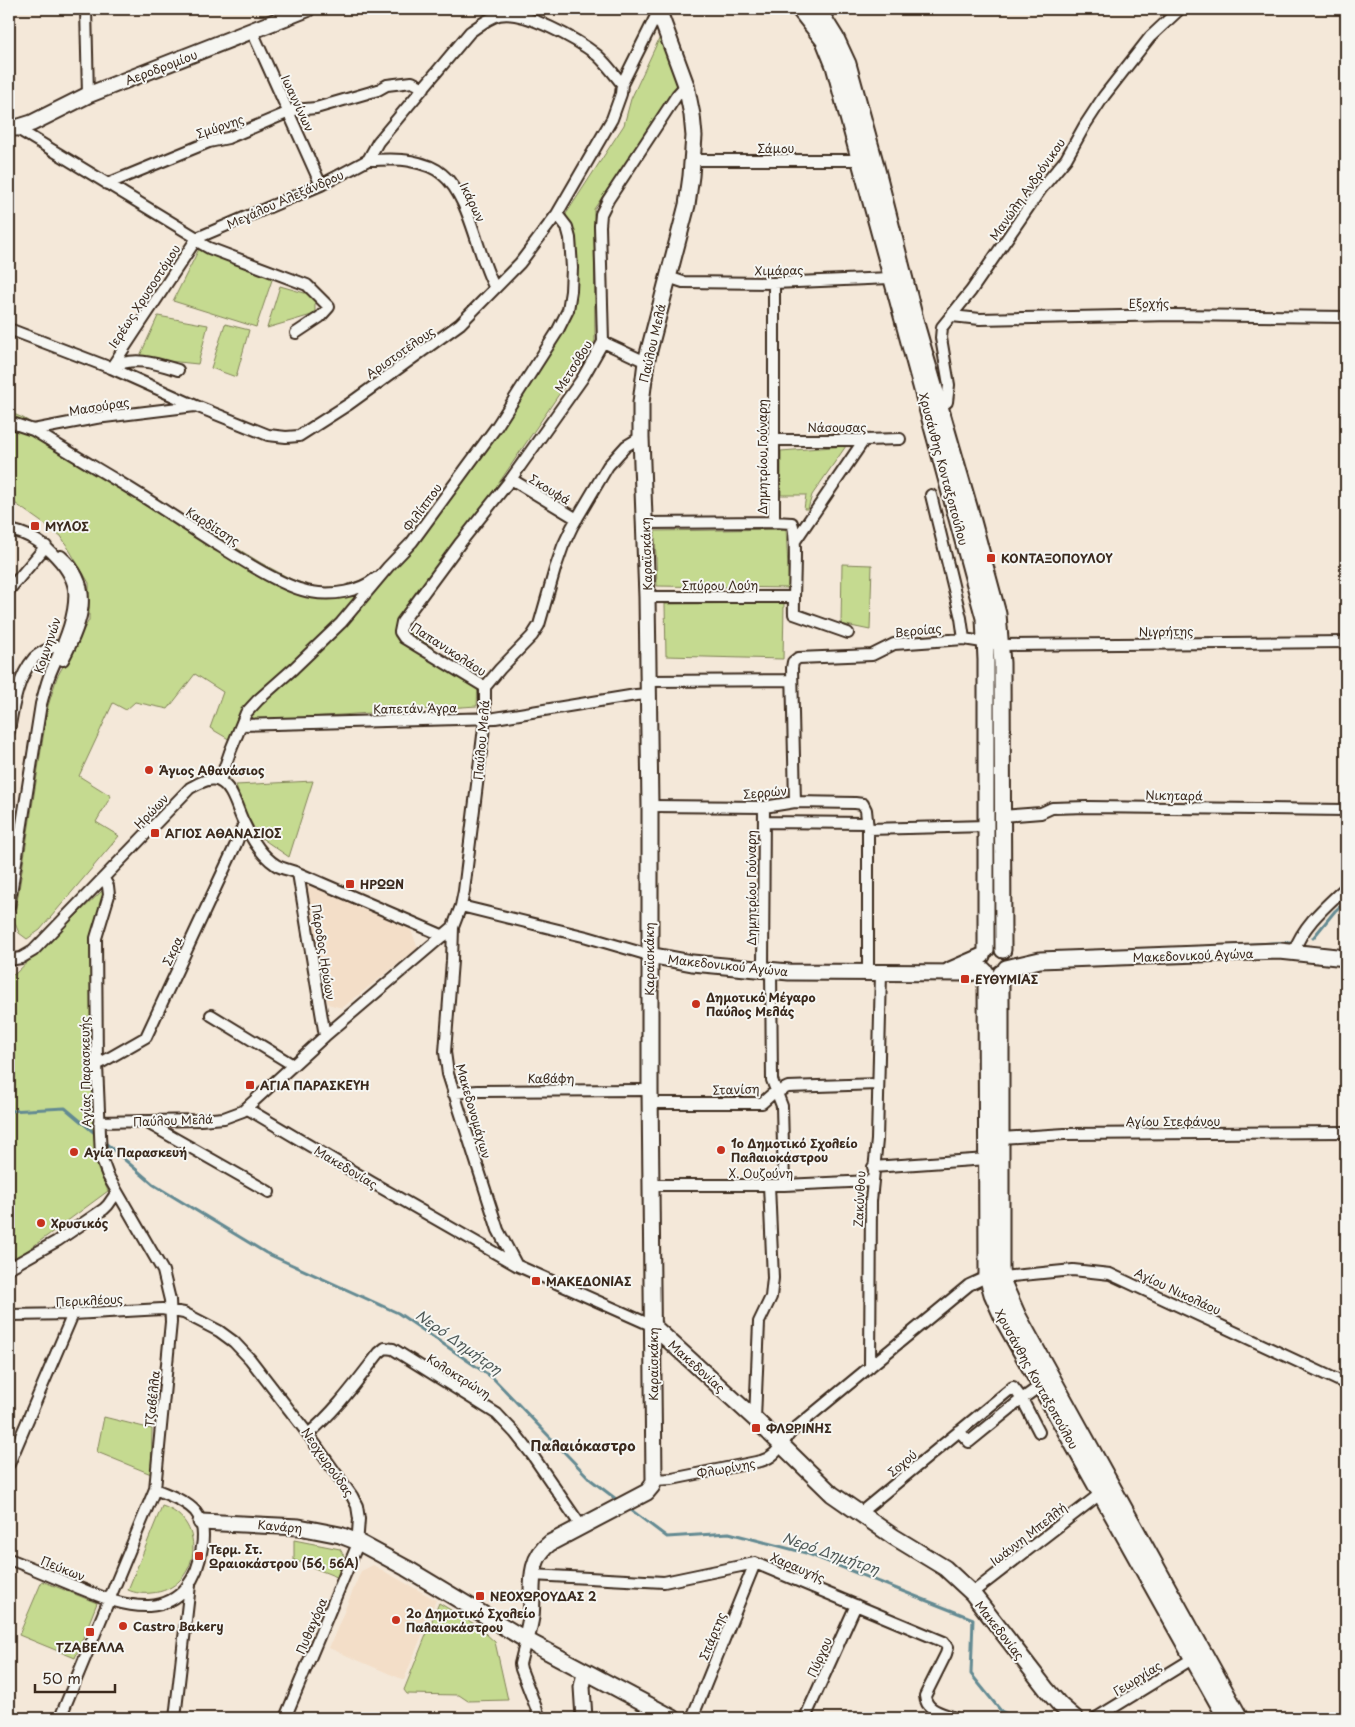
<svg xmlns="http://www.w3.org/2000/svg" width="1355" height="1727" font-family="'Playpen Sans',sans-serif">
<rect width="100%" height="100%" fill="#f4e8d9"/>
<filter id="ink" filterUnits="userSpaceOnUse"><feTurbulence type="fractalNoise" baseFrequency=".02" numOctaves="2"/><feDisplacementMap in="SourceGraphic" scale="10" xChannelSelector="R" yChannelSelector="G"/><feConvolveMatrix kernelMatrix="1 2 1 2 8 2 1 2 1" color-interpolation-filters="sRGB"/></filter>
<g filter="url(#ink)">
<path fill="#f3dec8" d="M 304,881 L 411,930 L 418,948 L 342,1008 L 328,1004 Z
M 373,1565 L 436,1600 L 404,1680 L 329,1648 L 361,1571 Z"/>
<path fill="#c5da90" stroke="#808257" d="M 660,37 L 678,86 L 594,209 L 595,341 L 465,533 L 396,622 L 478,679 L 477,706 L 249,721 L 232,741 L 210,728 L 223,692 L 195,674 L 168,709 L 135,702 L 126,710 L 113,703 L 79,776 L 111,796 L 96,822 L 119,836 L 40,930 L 27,939 L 19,933 L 14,921 L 48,706 L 57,677 L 89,620 L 89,583 L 61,536 L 9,499 L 9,412 L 23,418 L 261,563 L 291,579 L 316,588 L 343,586 L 393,570 L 469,466 L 568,310 L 566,214 L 624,125 L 631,99 Z
M 199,249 L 273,277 L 256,327 L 173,301 Z
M 280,286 L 315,296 L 315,314 L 267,328 Z
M 158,316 L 208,325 L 198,364 L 139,358 Z
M 225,324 L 249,330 L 236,377 L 211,368 Z
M 846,446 L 812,495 L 808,509 L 804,509 L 806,495 L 781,495 L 781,451 Z
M 786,529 L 789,588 L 657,586 L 655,531 Z
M 842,564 L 872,565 L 870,630 L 841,624 Z
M 784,603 L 783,659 L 666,656 L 665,604 Z
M 313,781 L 289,857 L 257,835 L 243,812 L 236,785 Z
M 104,889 L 98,919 L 91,944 L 98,1169 L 108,1191 L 9,1264 L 9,976 L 15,974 Z
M 104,1417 L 152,1429 L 151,1474 L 97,1452 Z
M 162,1506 C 209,1520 200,1590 151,1593 C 143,1594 135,1593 128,1590 Z
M 294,1540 L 340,1549 L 344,1556 L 337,1577 L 294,1560 Z
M 42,1581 L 97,1603 L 75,1658 L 19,1635 Z
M 439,1603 L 476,1625 L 495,1642 L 508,1700 L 468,1701 L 459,1695 L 407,1694 L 404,1690 Z"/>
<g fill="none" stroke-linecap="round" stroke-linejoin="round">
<path stroke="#648a92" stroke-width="3" d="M 1313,938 L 1335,911 L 1346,901
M 1237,945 L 1290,942
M 9,1111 L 65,1108 L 97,1135
M 103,1141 L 154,1185 L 266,1253 L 398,1313 L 493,1378 L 591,1480 L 620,1502
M 627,1507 L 667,1537 L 729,1533 L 806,1553 L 973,1619 L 971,1674 L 1001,1711 L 1017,1718"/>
<g stroke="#3b2a1e" stroke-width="14">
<path id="street" d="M 86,9 L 88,95
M 252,31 L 321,185
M 16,128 L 197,238 L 202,244 L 209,248 L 307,285 L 329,307 L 320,317 L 296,333
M 368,160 C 381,160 397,158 410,161 C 421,163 433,166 442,174 C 471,197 477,256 495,288
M 693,160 L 859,160
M 107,184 L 209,142 L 228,138 L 294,110 L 316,108 L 378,90 L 387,85 L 412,82 L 424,88
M 197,238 L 321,185 L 368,160 L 378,142 L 470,32 C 479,26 488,18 499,15 C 523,9 578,40 597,55 C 607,64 614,74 622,84
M 668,277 L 683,282 L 774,283 L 890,278
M 774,283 L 774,522
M 952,316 L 980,319 L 1172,315 L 1346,317
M 9,329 L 111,368 L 196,406 L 268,435 L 286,437 L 299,436 L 349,404 L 460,324 L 520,263 L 557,214 L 612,119 L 621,94 L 622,84 L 659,10
M 603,342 L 646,362
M 112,367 C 134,356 155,363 178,370
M 111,368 L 197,238
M 940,407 L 947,402 L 949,385 L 941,338 L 942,327 L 971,291 L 1041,189 L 1066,159 L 1085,125 L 1104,96 L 1150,37 L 1180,9
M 9,422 L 33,430 L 96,418 L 195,406
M 33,430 C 62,448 91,465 121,483 C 151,501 180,521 210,540 C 236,556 283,588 311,592 C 332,596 359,592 376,578
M 774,440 L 864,440 L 900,439
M 511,479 L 577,519
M 931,495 L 961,618 L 964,639
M 644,523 L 774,522 L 792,523 C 798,536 793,595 794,614 L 848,633
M 9,530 C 26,533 40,541 52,553 C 61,562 72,576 74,589 C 77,617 60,650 50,674 C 46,684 44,694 41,704 L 9,906
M 795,541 L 864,440
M 61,556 C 97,587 82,624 63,660
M 9,590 L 46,546
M 647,597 L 793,597
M 648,681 L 792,680
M 485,687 L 404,638 L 400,632 L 402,622 L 461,542 L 511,479 L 582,379 L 603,342 L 600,226 L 601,214 L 608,200 L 677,95 L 686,85
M 241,725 L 495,718 L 636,695 L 648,694
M 9,731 C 13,707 17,678 34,658 C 40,652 48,649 55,646 L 62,648 L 66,652
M 220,781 L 230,752 L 246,713 L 258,700 L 293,669 L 341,623 L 388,567 L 412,542 L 497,426 L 557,332 L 568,310 L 571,291 L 572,268 L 570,238 L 567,227 L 557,214
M 795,802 L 792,668 L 793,662 L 798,658 L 872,655 L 894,644 L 964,639 L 1001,645 L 1346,642
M 650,806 L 764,807 L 795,802 L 855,803 L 863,804 L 866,810 L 868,829 L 868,973
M 1002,816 L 1041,813 L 1052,808 L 1087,807 L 1346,810
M 764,822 L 867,823
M 868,829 L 987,826
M 298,873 L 325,1036
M 461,906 L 587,937 L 649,955
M 453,927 L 452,961 L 445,1052 L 448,1074 L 498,1230 L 516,1264
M 1294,951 C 1304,924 1325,907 1346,887
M 9,960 L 21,958 L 33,951 L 190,788 C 198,784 210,776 219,781 C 233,787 237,810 244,823 C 251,838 262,856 276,865 C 282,869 291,870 298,873 L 444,936
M 763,970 L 764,807
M 771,970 L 772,1080 L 782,1106 L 784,1185
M 211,1015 L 293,1065
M 97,1065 L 146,1037 L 236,844 L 244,823
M 453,1093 L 478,1091 L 650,1090
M 650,1103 L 762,1103 L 771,1095 L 788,1087 L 878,1084
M 246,1108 L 371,1182 L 516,1265 L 653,1326
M 144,1121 L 269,1192
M 99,1122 L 200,1120 L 224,1118 L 243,1111 L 325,1036 L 453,927 L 461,906 L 464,891 L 485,719 L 485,687 L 500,669 L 532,636 L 539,625 L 555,569 L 563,546 L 572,527 L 608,466 L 626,446 L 641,437
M 1001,1138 L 1065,1134 L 1346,1132
M 873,1167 L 987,1159
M 652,1185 L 784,1185 L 871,1181
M 9,1268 L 57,1241 L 104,1209 L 108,1205 L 117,1192
M 9,1315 L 73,1314 L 162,1309 L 184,1313 L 219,1331 L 234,1342 L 250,1359 L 308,1434 L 352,1496 L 357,1506 L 359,1519 L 357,1546 L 285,1718
M 870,1367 L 871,1201 L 877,1140 L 881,973
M 755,1419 L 759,1322 L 771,1297 L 773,1278 L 769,1185
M 1039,1432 L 1022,1399 L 1040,1386
M 308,1434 C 336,1411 357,1381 379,1353 L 385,1348 L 393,1349 L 497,1414 L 515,1433 L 533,1456 L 581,1526
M 9,1464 L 73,1314
M 654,1480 L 672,1479 L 761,1461 C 778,1456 781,1443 792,1431 L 969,1285 L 982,1279 L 1073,1270 L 1110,1274 L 1346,1384
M 860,1513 L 1013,1387 L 1022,1399 L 969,1442 L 959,1431
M 9,1559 C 30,1567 51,1576 72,1585 C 97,1595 121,1607 149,1606 C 182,1604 198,1578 202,1547 C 204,1535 203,1521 195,1511 C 185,1500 168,1495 155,1489
M 532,1575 L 664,1582 L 755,1563 L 944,1642 L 948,1647 L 946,1654 L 925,1696 C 926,1711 943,1713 955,1718
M 972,1593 L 1100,1494
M 526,1640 L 520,1664 L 521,1669 L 540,1718
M 60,1718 L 155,1489 L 171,1322 L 170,1300 L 163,1271 L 108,1176 L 101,1157 L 97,1065 L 96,938 L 109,895 L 108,886 L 104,879
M 175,1718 L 190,1585
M 692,1718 L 755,1563
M 805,1718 L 856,1605
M 1096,1718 L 1192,1659"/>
</g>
<g stroke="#3b2a1e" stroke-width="19">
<path id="secondary" d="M 799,9 L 824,41 L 834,66 L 984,618 L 986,660 L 986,950
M 818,9 L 836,38 L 848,64 L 875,162 L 917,327 L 970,510 L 998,614 L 1002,663 L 1003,950
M 9,125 L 16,128 L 32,123 L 88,95 L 307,9
M 649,955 L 692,963 L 789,972 L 970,973 L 984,970
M 1006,968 L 1040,960 L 1280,951 L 1346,958
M 950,970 L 982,956
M 986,972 L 987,1276 L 992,1294 L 1005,1323 L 1226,1718
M 1001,973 L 1001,1269 L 1003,1282 L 1018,1316 L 1240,1718
M 653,1326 L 755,1419 L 832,1494 L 894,1537 L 945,1568 L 972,1593 L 1047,1690 L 1060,1705 L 1075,1718
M 201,1522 L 299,1527 L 340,1535 L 358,1542 L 406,1568 L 526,1640 L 673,1718
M 526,1640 C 528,1632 530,1624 531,1617 C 534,1590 526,1561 550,1543 L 647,1492 L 652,1486 L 654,1480 L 650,1090 L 650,806 L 647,597 L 641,437 L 641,403 L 646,362 L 687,205 L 691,176 L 694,136 L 692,115 L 686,85 L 658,9
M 584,1718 L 582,1687 L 585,1673"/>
</g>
<use href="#street" stroke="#f6f6f2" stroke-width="10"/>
<use href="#secondary" stroke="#f6f6f2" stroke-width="15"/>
</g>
</g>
<g fill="#c8321e" stroke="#f6f6f2" stroke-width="2">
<rect x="30" y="521" width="10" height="10" rx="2.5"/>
<rect x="986" y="553" width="10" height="10" rx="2.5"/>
<circle cx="149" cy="770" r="5"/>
<rect x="150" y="828" width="10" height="10" rx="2.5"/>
<rect x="345" y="879" width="10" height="10" rx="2.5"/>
<rect x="960" y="974" width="10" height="10" rx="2.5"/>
<circle cx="696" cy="1004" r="5"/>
<rect x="245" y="1080" width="10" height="10" rx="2.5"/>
<circle cx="721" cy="1150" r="5"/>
<circle cx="74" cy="1152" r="5"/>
<circle cx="41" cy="1223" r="5"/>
<rect x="531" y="1276" width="10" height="10" rx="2.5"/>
<rect x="751" y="1423" width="10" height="10" rx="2.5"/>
<rect x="194" y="1551" width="10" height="10" rx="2.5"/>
<rect x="475" y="1591" width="10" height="10" rx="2.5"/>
<circle cx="396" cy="1620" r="5"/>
<circle cx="123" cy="1626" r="5"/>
<rect x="85" y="1627" width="10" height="10" rx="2.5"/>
</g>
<g text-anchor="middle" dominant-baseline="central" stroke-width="4" stroke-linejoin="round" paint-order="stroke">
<g font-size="12" fill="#3b2a1e" stroke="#f6f6f2">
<text transform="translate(161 67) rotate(-21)">Αεροδρομίου</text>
<text transform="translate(298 103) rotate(65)">Ιωαννίνων</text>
<text transform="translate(220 126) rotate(-19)">Σμύρνης</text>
<text x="776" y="148">Σάμου</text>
<text transform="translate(1027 189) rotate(-55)">Μανώλη Ανδρόνικου</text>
<text transform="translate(285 199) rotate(-24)">Μεγάλου Αλεξάνδρου</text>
<text transform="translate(473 202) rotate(64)">Ικάρων</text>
<text transform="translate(779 270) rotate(-1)">Χιμάρας</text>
<text transform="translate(144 296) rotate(-57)">Ιερέως Χρυσοστόμου</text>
<text x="1149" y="303">Εξοχής</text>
<text transform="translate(652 343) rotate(-77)">Παύλου Μελά</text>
<text transform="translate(400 352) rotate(-35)">Αριστοτέλους</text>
<text transform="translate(573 366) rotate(-58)">Μετσόβου</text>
<text transform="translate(99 406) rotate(-9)">Μασούρας</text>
<text x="837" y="427">Νάσουσας</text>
<text transform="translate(762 457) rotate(-90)">Δημητρίου Γούναρη</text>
<text transform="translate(944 469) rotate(75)">Χρυσάνθης Κονταξοπούλου</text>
<text transform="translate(550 489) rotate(31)">Σκουφά</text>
<text transform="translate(422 507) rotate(-54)">Φιλίππου</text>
<text transform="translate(213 526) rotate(32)">Καρδίτσης</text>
<text transform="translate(646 554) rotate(-92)">Καραϊσκάκη</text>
<text x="720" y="585">Σπύρου Λούη</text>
<text transform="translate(918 630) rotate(-6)">Βεροίας</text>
<text transform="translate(1166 631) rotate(-1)">Νιγρήτης</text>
<text transform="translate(47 645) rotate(-71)">Κομνηνών</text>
<text transform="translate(449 649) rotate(33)">Παπανικολάου</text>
<text transform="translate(415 708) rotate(-1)">Καπετάν Άγρα</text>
<text transform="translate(481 740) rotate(-85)">Παύλου Μελά</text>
<text transform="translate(765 792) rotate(-5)">Σερρών</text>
<text transform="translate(1174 795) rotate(1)">Νικηταρά</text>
<text transform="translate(151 811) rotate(-46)">Ηρώων</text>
<text transform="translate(751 888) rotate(-90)">Δημητρίου Γούναρη</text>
<text transform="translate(172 951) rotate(-65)">Σκρα</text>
<text transform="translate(324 952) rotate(81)">Πάροδος Ηρώων</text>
<text transform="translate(1193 955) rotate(-2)">Μακεδονικού Αγώνα</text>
<text transform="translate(649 959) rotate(-90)">Καραϊσκάκη</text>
<text transform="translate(728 965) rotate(6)">Μακεδονικού Αγώνα</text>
<text transform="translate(85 1072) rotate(-91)">Αγίας Παρασκευής</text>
<text x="551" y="1078">Καβάφη</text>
<text transform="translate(736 1089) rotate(-2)">Στανίση</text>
<text transform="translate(474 1111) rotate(74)">Μακεδονομάχων</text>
<text transform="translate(173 1120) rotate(-2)">Παύλου Μελά</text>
<text x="1173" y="1121">Αγίου Στεφάνου</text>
<text transform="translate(346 1167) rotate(31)">Μακεδονίας</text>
<text x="761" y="1173">Χ. Ουζούνη</text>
<text transform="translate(859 1199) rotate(-87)">Ζακύνθου</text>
<text transform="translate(1178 1291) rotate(25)">Αγίου Νικολάου</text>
<text transform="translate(89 1300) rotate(-3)">Περικλέους</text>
<text transform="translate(653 1364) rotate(-90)">Καραϊσκάκη</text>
<text transform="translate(697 1366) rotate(42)">Μακεδονίας</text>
<text transform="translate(459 1376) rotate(32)">Κολοκτρώνη</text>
<text transform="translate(1037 1379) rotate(61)">Χρυσάνθης Κονταξοπούλου</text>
<text transform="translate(152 1399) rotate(-84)">Τζαβέλλα</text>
<text transform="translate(328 1462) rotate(55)">Νεοχωρούδας</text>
<text transform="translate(902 1463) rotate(-40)">Σοχού</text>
<text transform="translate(726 1468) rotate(-11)">Φλωρίνης</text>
<text transform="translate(280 1526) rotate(5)">Κανάρη</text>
<text transform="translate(1028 1534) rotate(-38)">Ιωάννη Μπελλή</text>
<text transform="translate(798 1567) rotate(23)">Χαραυγής</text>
<text transform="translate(63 1568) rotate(22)">Πεύκων</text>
<text transform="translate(311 1626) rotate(-67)">Πυθαγόρα</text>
<text transform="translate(1000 1630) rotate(52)">Μακεδονίας</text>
<text transform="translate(712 1636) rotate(-68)">Σπάρτης</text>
<text transform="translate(819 1657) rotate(-66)">Πύργου</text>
<text transform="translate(1137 1678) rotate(-32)">Γεωργίας</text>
</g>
<g font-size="12" font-weight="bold" fill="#3b2a1e" stroke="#f6f6f2" text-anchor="start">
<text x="45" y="526">ΜΥΛΟΣ</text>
<text x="1001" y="558">ΚΟΝΤΑΞΟΠΟΥΛΟΥ</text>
<text x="159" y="770">Άγιος Αθανάσιος</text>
<text x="165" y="833">ΑΓΙΟΣ ΑΘΑΝΑΣΙΟΣ</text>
<text x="360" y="884">ΗΡΩΩΝ</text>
<text x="975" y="979">ΕΥΘΥΜΙΑΣ</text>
<text x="706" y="997">Δημοτικό Μέγαρο<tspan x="706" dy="14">Παύλος Μελάς</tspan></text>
<text x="260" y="1085">ΑΓΙΑ ΠΑΡΑΣΚΕΥΗ</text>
<text x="731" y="1143">1ο Δημοτικό Σχολείο<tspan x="731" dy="14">Παλαιοκάστρου</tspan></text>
<text x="84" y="1152">Αγία Παρασκευή</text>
<text x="51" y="1223">Χρυσικός</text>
<text x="546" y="1281">ΜΑΚΕΔΟΝΙΑΣ</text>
<text x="766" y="1428">ΦΛΩΡΙΝΗΣ</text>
<text x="209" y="1549">Τερμ. Στ.<tspan x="209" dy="14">Ωραιοκάστρου (56, 56Α)</tspan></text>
<text x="490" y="1596">ΝΕΟΧΩΡΟΥΔΑΣ 2</text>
<text x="406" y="1613">2ο Δημοτικό Σχολείο<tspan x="406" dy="14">Παλαιοκάστρου</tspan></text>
<text x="133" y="1626">Castro Bakery</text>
<text x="90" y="1647" text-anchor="middle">ΤΖΑΒΕΛΛΑ</text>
</g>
<g font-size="14" font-style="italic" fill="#505a58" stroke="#f6f6f2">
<text transform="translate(459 1342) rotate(35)">Νερό Δημήτρη</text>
<text transform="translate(831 1553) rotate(19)">Νερό Δημήτρη</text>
</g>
<g font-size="14" font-weight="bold" fill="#3b2a1e" stroke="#f6f6f2">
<text x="583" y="1445">Παλαιόκαστρο</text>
</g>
</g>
<rect width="1355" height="1727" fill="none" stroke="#f6f6f2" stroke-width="30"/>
<rect x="15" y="15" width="1325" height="1697" fill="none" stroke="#3b2a1e" stroke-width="2" filter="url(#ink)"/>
<path d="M35 1684v8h80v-8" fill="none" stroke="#3b2a1e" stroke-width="2.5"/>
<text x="42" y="1684" font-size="15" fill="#3b2a1e" stroke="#f6f6f2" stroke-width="4" paint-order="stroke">50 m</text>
</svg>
